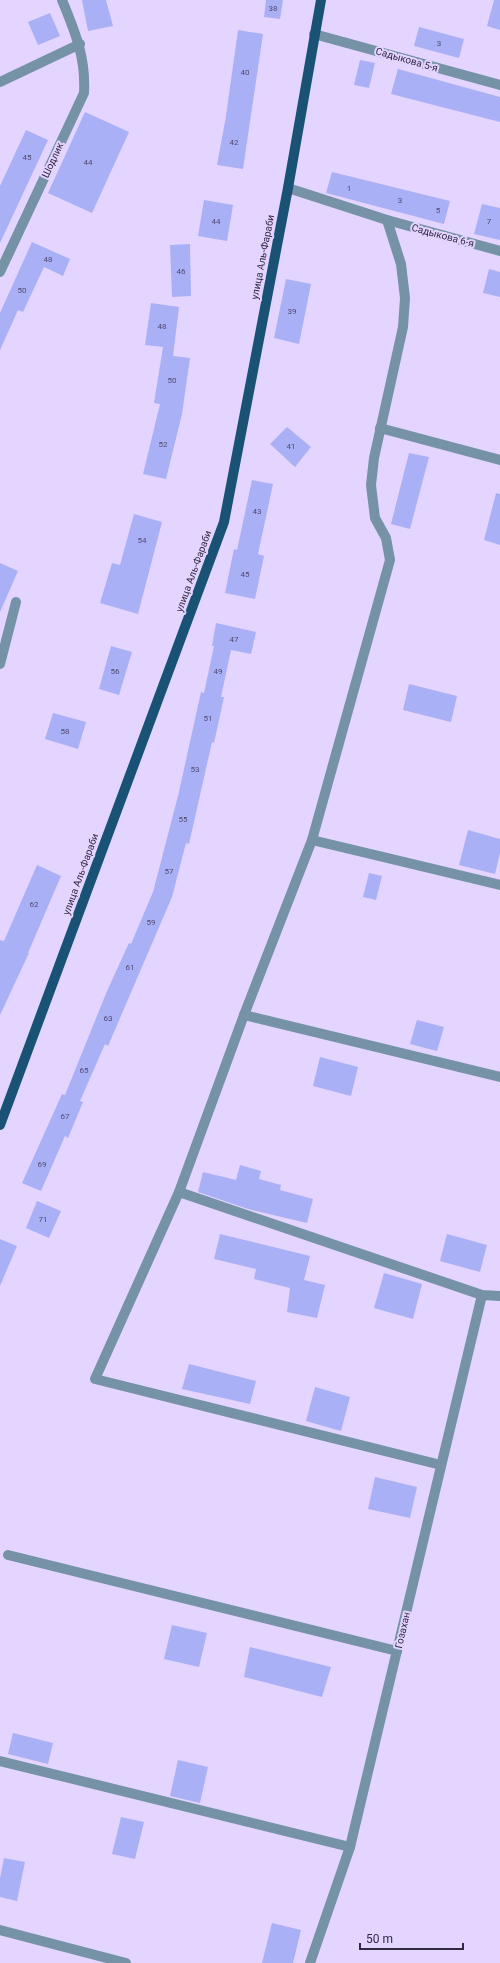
<svg xmlns="http://www.w3.org/2000/svg" width="500" height="1963" font-family="Roboto,sans-serif">
  <style>
    .building { fill: #aab0f6 }
    .lines { fill: none; stroke-linecap: round; stroke-linejoin: round }
    .minor { stroke: #7692a6; stroke-width: 10 }
    .major { stroke: #195275; stroke-width: 10 }
    .labels { text-anchor: middle; stroke-width: 4; stroke-linejoin: round; paint-order: stroke }
    .number-label { font-size: 8px; fill: #504a70 }
    .street-label { font-size: 10px; fill: #322843; stroke: #e3d5ff }
  </style>
  <rect width="100%" height="100%" fill="#e3d5ff"/>
  <!-- building -->
  <g class="building">
    <polygon points="82,0 106,0 113,26 88,31"/>
    <polygon points="266,0 283,0 280,19 264,17"/>
    <polygon points="494,0 500,0 500,30 487,26"/>
    <polygon points="50,13 60,36 38,45 28,22"/>
    <polygon points="419,27 464,39 459,58 414,46"/>
    <polygon points="238,30 263,34 243,169 217,165 226,116"/>
    <polygon points="360,60 375,63 369,88 354,85"/>
    <polygon points="398,69 500,97 500,122 391,94"/>
    <polygon points="85,112 129,132 92,213 48,193"/>
    <polygon points="26,130 48,140 0,243 0,186"/>
    <polygon points="332,172 450,201 444,224 326,193"/>
    <polygon points="204,200 233,205 227,241 198,236"/>
    <polygon points="482,204 500,208 500,240 474,234"/>
    <polygon points="32,242 70,259 63,276 44,267 23,312 18,310 0,350 0,313"/>
    <polygon points="190,244 191,296 172,297 170,245"/>
    <polygon points="489,269 500,272 500,297 483,293"/>
    <polygon points="286,279 311,284 299,344 274,338"/>
    <polygon points="151,303 179,307 173,356 190,358 182,414 166,479 143,474 160,404 154,403 163,347 145,345"/>
    <polygon points="287,427 311,447 295,467 270,444"/>
    <polygon points="409,453 429,457 410,529 391,524"/>
    <polygon points="252,480 273,484 258,554 264,556 255,599 225,593 234,549 237,550"/>
    <polygon points="496,493 500,494 500,545 484,540"/>
    <polygon points="134,514 162,522 138,614 100,603 112,563 120,565"/>
    <polygon points="0,563 18,571 0,612"/>
    <polygon points="216,623 256,632 251,654 231,650 221,697 224,697 214,743 212,742 189,844 186,843 172,897 108,1046 105,1044 80,1101 83,1102 68,1138 65,1136 41,1191 22,1183 62,1094 65,1095 107,991 129,943 131,944 153,892 178,796 201,692 204,693 214,646 212,646"/>
    <polygon points="111,646 132,652 119,695 99,689"/>
    <polygon points="409,684 457,696 451,722 403,710"/>
    <polygon points="53,713 86,722 78,749 45,739"/>
    <polygon points="468,830 500,839 500,853 495,874 459,865"/>
    <polygon points="37,865 61,876 28,953 29,953 0,1015 0,940 4,941"/>
    <polygon points="369,873 382,876 376,900 363,897"/>
    <polygon points="417,1020 444,1027 437,1051 410,1044"/>
    <polygon points="320,1057 358,1067 351,1096 313,1086"/>
    <polygon points="240,1165 261,1171 259,1179 281,1185 280,1190 313,1199 307,1223 248,1209 198,1192 203,1172 236,1180"/>
    <polygon points="37,1201 61,1211 49,1238 26,1228"/>
    <polygon points="220,1234 310,1256 304,1280 325,1285 317,1318 287,1312 290,1288 254,1279 256,1269 214,1259"/>
    <polygon points="447,1234 487,1245 480,1272 440,1261"/>
    <polygon points="0,1239 17,1246 0,1286"/>
    <polygon points="384,1273 422,1284 413,1319 374,1308"/>
    <polygon points="189,1364 256,1381 250,1404 182,1389"/>
    <polygon points="315,1387 350,1397 341,1431 306,1421"/>
    <polygon points="375,1477 417,1487 410,1518 368,1509"/>
    <polygon points="172,1625 207,1633 199,1667 164,1659"/>
    <polygon points="250,1647 331,1667 322,1697 244,1677"/>
    <polygon points="13,1733 53,1743 48,1764 8,1754"/>
    <polygon points="178,1760 208,1767 200,1803 170,1796"/>
    <polygon points="121,1817 144,1822 135,1859 112,1854"/>
    <polygon points="4,1858 25,1862 17,1901 0,1897 0,1878"/>
    <polygon points="272,1923 301,1930 293,1963 262,1963"/>
  </g>
  <g class="lines">
    <!-- minor -->
    <g class="minor">
      <polyline points="314,34 500,85"/>
      <polyline points="0,82 80,44"/>
      <polyline points="288,188 387,220 500,251"/>
      <polyline points="387,220 401,264 405,298 403,327 374,458 371,485 375,518 386,538 390,560 312,840 244,1015 179,1192 95,1379 441,1465"/>
      <path d="M 0,272 L 84,93 C 86,57 75,32 62,0"/>
      <polyline points="380,428 500,460"/>
      <polyline points="0,664 16,602"/>
      <polyline points="312,840 500,885"/>
      <polyline points="244,1015 500,1077"/>
      <polyline points="179,1192 482,1295 500,1296"/>
      <polyline points="8,1555 397,1651"/>
      <polyline points="0,1761 350,1847"/>
      <polyline points="0,1930 126,1963"/>
      <polyline points="310,1963 350,1847 482,1295"/>
    </g>
    <!-- major -->
    <polyline class="major" points="0,1125 224,522 288,188 321,0"/>
  </g>
  <g class="labels">
    <!-- number labels -->
    <g class="number-label">
      <text x="273" y="11">38</text>
      <text x="439" y="46">3</text>
      <text x="245" y="75">40</text>
      <text x="234" y="145">42</text>
      <text x="27" y="160">45</text>
      <text x="88" y="165">44</text>
      <text x="349" y="191">1</text>
      <text x="400" y="203">3</text>
      <text x="438" y="213">5</text>
      <text x="216" y="224">44</text>
      <text x="489" y="224">7</text>
      <text x="48" y="262">48</text>
      <text x="181" y="274">46</text>
      <text x="22" y="293">50</text>
      <text x="292" y="314">39</text>
      <text x="162" y="329">48</text>
      <text x="172" y="383">50</text>
      <text x="163" y="447">52</text>
      <text x="291" y="449">41</text>
      <text x="257" y="514">43</text>
      <text x="142" y="543">54</text>
      <text x="245" y="577">45</text>
      <text x="234" y="642">47</text>
      <text x="115" y="674">56</text>
      <text x="218" y="674">49</text>
      <text x="208" y="721">51</text>
      <text x="65" y="734">58</text>
      <text x="195" y="772">53</text>
      <text x="183" y="822">55</text>
      <text x="169" y="874">57</text>
      <text x="34" y="907">62</text>
      <text x="151" y="925">59</text>
      <text x="130" y="970">61</text>
      <text x="108" y="1021">63</text>
      <text x="84" y="1073">65</text>
      <text x="65" y="1119">67</text>
      <text x="42" y="1167">69</text>
      <text x="43" y="1222">71</text>
    </g>
    <!-- street labels -->
    <g class="street-label">
      <text transform="translate(407 59) rotate(16)" y="4">Садыкова 5-я</text>
      <text transform="translate(52 160) rotate(-65)" y="4">Шодлик</text>
      <text transform="translate(443 235) rotate(15)" y="4">Садыкова 6-я</text>
      <text transform="translate(262 257) rotate(-79)" y="4">улица Аль-Фараби</text>
      <text transform="translate(193 571) rotate(-70)" y="4">улица Аль-Фараби</text>
      <text transform="translate(80 874) rotate(-70)" y="4">улица Аль-Фараби</text>
      <text transform="translate(402 1630) rotate(-77)" y="4">Гозахан</text>
    </g>
  </g>
  <!-- scale -->
  <path d="M360 1943v6h103v-6" fill="none" stroke="#322843" stroke-width="2"/>
  <text x="366" y="1943" font-size="12" fill="#322843" stroke="#e3d5ff" stroke-width="3" paint-order="stroke">50 m</text>
</svg>
